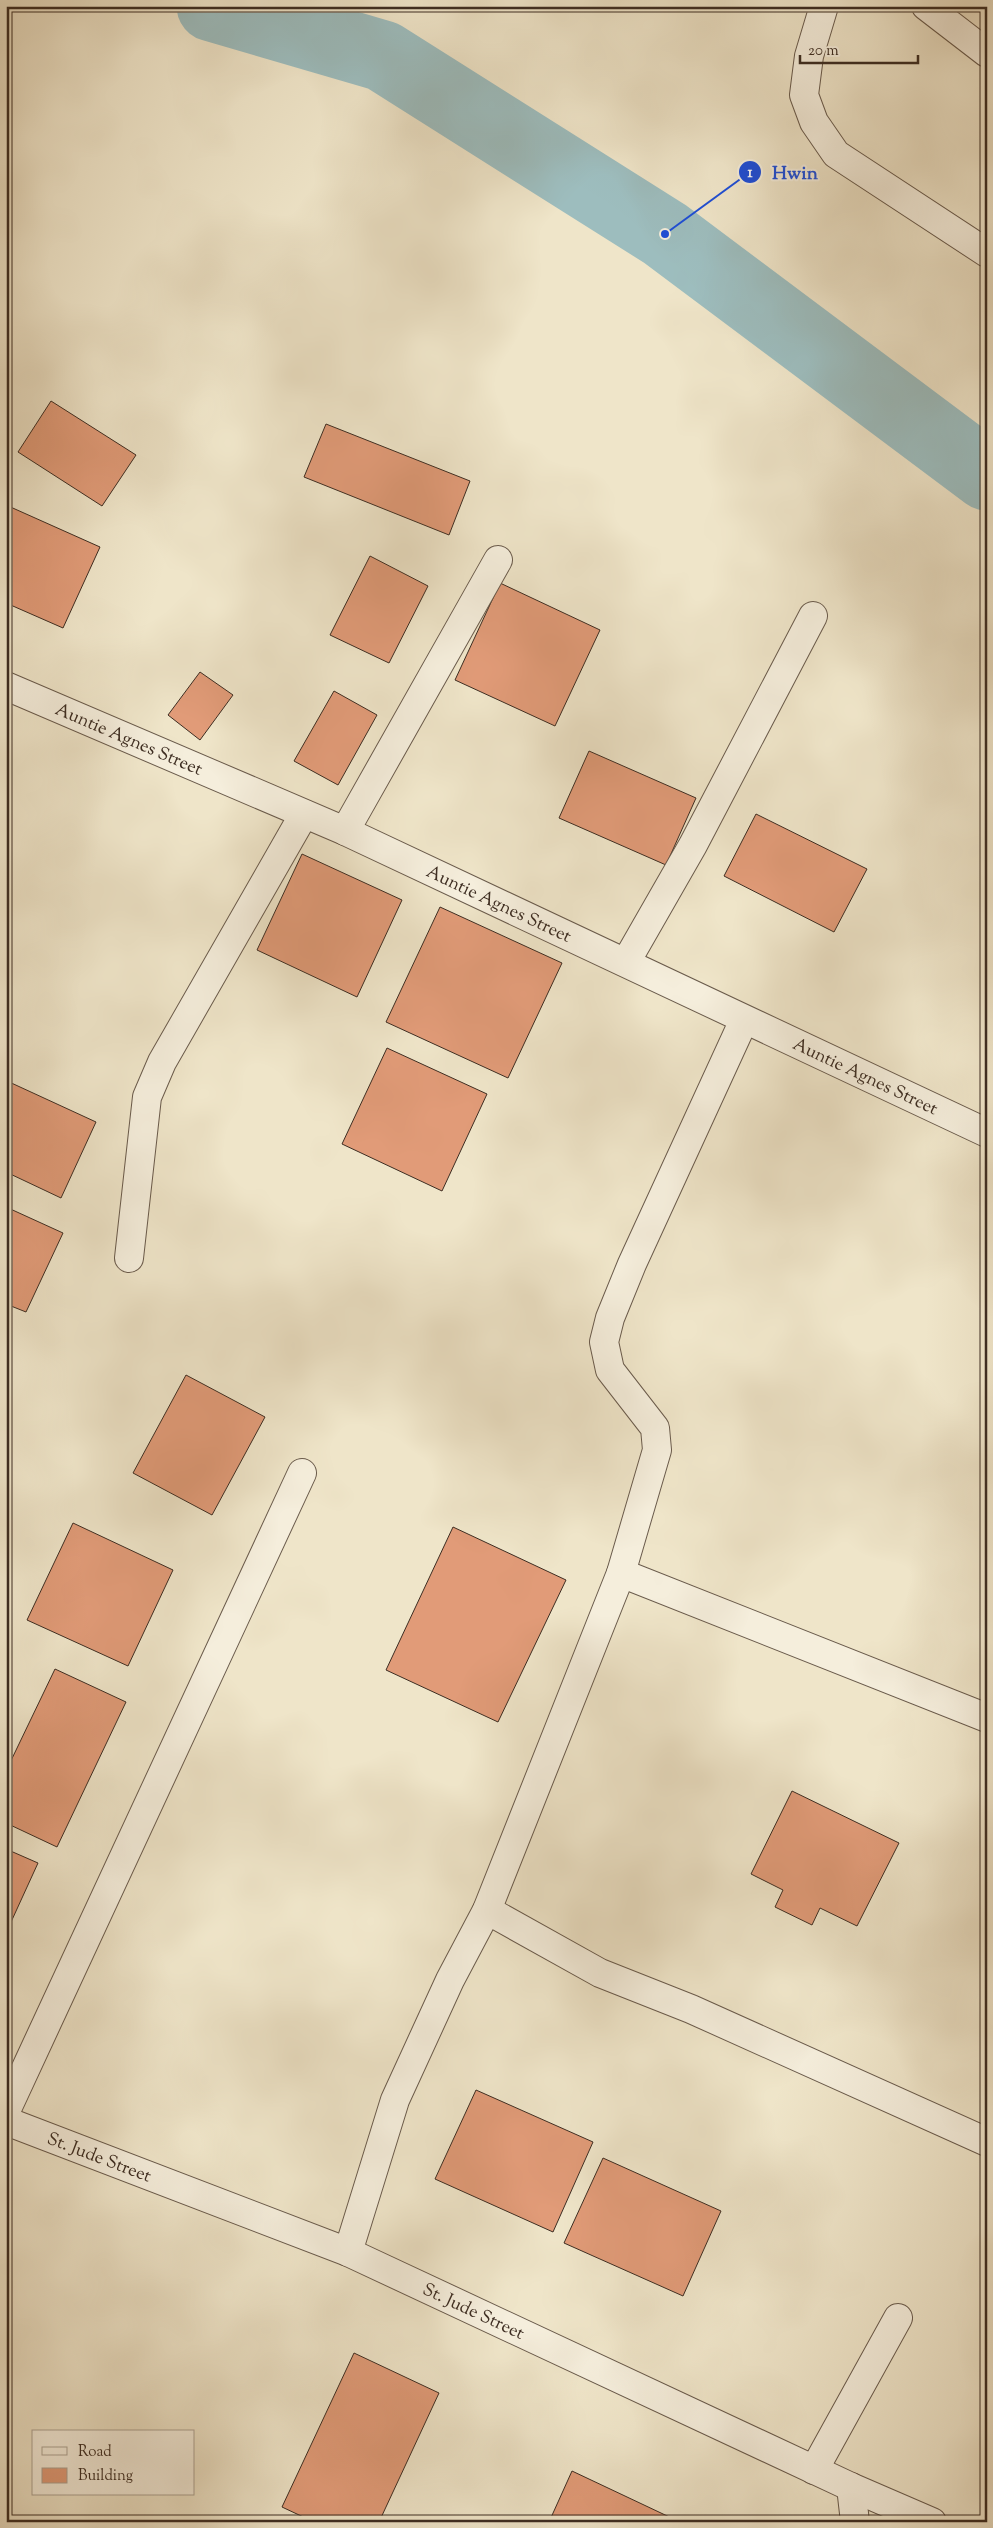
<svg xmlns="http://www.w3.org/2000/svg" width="993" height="2528" font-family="'Sorts Mill Goudy',serif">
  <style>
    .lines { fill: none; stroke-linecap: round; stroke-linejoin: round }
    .river { stroke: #9dbdbe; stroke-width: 71 }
    .building { fill: #e19b78; stroke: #3d2d22 }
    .minor-casing { stroke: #6a5b4c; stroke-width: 30 }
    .minor { stroke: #f5eedc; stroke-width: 28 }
    .labels { text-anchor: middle; stroke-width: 4; stroke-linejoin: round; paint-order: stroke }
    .street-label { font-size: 18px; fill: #3d2d22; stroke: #f5eedc }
    .leader { fill: none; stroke: #1d4ed8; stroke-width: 2 }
    .callout-dot { fill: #1d4ed8; stroke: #f5eedc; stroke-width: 2 }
    .mark-label { font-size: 15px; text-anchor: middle; font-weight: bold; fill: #fff }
    .callout-label { font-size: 19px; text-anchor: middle; font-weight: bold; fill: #1d4ed8; stroke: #f5eedc; stroke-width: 4; stroke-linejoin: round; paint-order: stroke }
  </style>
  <rect width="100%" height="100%" fill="#efe5c9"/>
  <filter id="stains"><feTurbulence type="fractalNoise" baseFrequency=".004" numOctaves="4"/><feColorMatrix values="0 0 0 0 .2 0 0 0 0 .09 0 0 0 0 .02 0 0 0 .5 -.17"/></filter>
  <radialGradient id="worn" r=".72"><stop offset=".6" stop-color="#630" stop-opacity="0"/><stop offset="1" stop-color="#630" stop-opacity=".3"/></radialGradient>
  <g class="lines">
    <!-- river -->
    <polyline class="river" points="212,6 383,56 665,234 987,475"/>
  </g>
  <!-- building -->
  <g class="building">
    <polygon points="51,401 136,455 102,506 18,452"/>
    <polygon points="326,424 470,481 449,535 304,477"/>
    <polygon points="6,505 100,547 63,628 6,603"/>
    <polygon points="370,556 428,586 389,663 330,635"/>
    <polygon points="500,583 600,630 555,726 455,680"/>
    <polygon points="200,672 233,695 200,740 168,715"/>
    <polygon points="334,691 377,715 338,785 294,761"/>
    <polygon points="589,751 696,798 666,865 559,818"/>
    <polygon points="756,814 867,869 834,932 724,876"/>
    <polygon points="302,854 402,900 357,997 257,950"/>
    <polygon points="440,907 562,963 508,1078 386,1022"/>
    <polygon points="387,1048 487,1094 442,1191 342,1144"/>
    <polygon points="7,1081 96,1122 61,1198 6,1172"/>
    <polygon points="6,1207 63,1233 26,1312 6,1304"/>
    <polygon points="186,1375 265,1417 212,1515 133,1473"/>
    <polygon points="73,1523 173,1570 128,1666 27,1620"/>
    <polygon points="453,1527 566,1580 498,1722 386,1670"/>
    <polygon points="55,1669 126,1702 57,1847 6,1823 6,1771"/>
    <polygon points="792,1791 899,1843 857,1926 820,1908 812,1925 775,1907 783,1890 751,1874"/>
    <polygon points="6,1849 38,1863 6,1933"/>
    <polygon points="476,2090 593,2142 553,2232 435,2179"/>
    <polygon points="603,2158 721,2211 683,2296 564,2243"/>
    <polygon points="354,2353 439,2393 379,2522 314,2522 282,2507"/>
    <polygon points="572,2471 680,2522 549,2522"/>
  </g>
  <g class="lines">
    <defs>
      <g id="minor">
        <polyline points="824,6 809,56 804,95 814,122 836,154 987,253"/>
        <polyline points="926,6 987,53"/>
        <path id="s1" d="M 6,686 L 345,831 L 987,1133"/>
        <polyline points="345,831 498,560"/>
        <polyline points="626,962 693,845 813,616"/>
        <polyline points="129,1258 147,1097 162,1062 304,814"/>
        <polyline points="621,1573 987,1718"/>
        <polyline points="487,1910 600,1973 691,2009 987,2142"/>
        <polyline points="6,2111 302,1473"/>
        <path id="s2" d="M 6,2121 L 348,2252 L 851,2487 L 932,2522"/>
        <polyline points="348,2252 395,2100 450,1980 487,1910 621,1573 657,1450 655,1428 610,1370 604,1342 610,1318 632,1264 744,1020"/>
        <polyline points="814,2470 898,2318"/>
        <polyline points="851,2487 855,2522"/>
      </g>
    </defs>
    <!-- minor casing -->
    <use href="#minor" class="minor-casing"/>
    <!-- minor -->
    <use href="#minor" class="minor"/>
  </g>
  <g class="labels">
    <!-- street labels -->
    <g class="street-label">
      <text dy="6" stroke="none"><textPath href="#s1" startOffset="134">Auntie Agnes Street</textPath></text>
      <text dy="6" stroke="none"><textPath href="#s1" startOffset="539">Auntie Agnes Street</textPath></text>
      <text dy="6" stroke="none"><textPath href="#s1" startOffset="944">Auntie Agnes Street</textPath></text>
      <text dy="6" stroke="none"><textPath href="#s2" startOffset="100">St. Jude Street</textPath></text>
      <text dy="6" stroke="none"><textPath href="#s2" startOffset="505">St. Jude Street</textPath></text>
    </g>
  </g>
  <!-- callouts -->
  <path class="leader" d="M665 234L750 172"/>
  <g class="callout-dot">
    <circle cx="665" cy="234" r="5"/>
    <circle cx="750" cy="172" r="12"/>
  </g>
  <g class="mark-label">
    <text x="750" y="177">1</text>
  </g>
  <g class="callout-label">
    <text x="795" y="179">Hwin</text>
  </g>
  <!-- margin -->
  <rect width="993" height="2528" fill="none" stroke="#efe5c9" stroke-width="25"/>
  <rect x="8" y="8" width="978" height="2513" fill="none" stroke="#3d2d22" stroke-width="2.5"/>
  <rect x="12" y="12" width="968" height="2503" fill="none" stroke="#3d2d22"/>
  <!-- legend -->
  <rect x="32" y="2430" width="162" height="65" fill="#f5eedc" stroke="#aba192"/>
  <rect x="42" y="2447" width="25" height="8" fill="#f5eedc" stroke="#aba192"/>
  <text x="78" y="2456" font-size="15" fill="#3d2d22">Road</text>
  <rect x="42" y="2468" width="25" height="15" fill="#e19b78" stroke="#aba192"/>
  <text x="78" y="2480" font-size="15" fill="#3d2d22">Building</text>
  <!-- scale -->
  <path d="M800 55v8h118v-8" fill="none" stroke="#3d2d22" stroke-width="2.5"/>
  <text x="808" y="55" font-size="15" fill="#3d2d22" stroke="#f5eedc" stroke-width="4" paint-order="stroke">20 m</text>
  <rect width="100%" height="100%" filter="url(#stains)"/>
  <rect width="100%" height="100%" fill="url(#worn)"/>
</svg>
